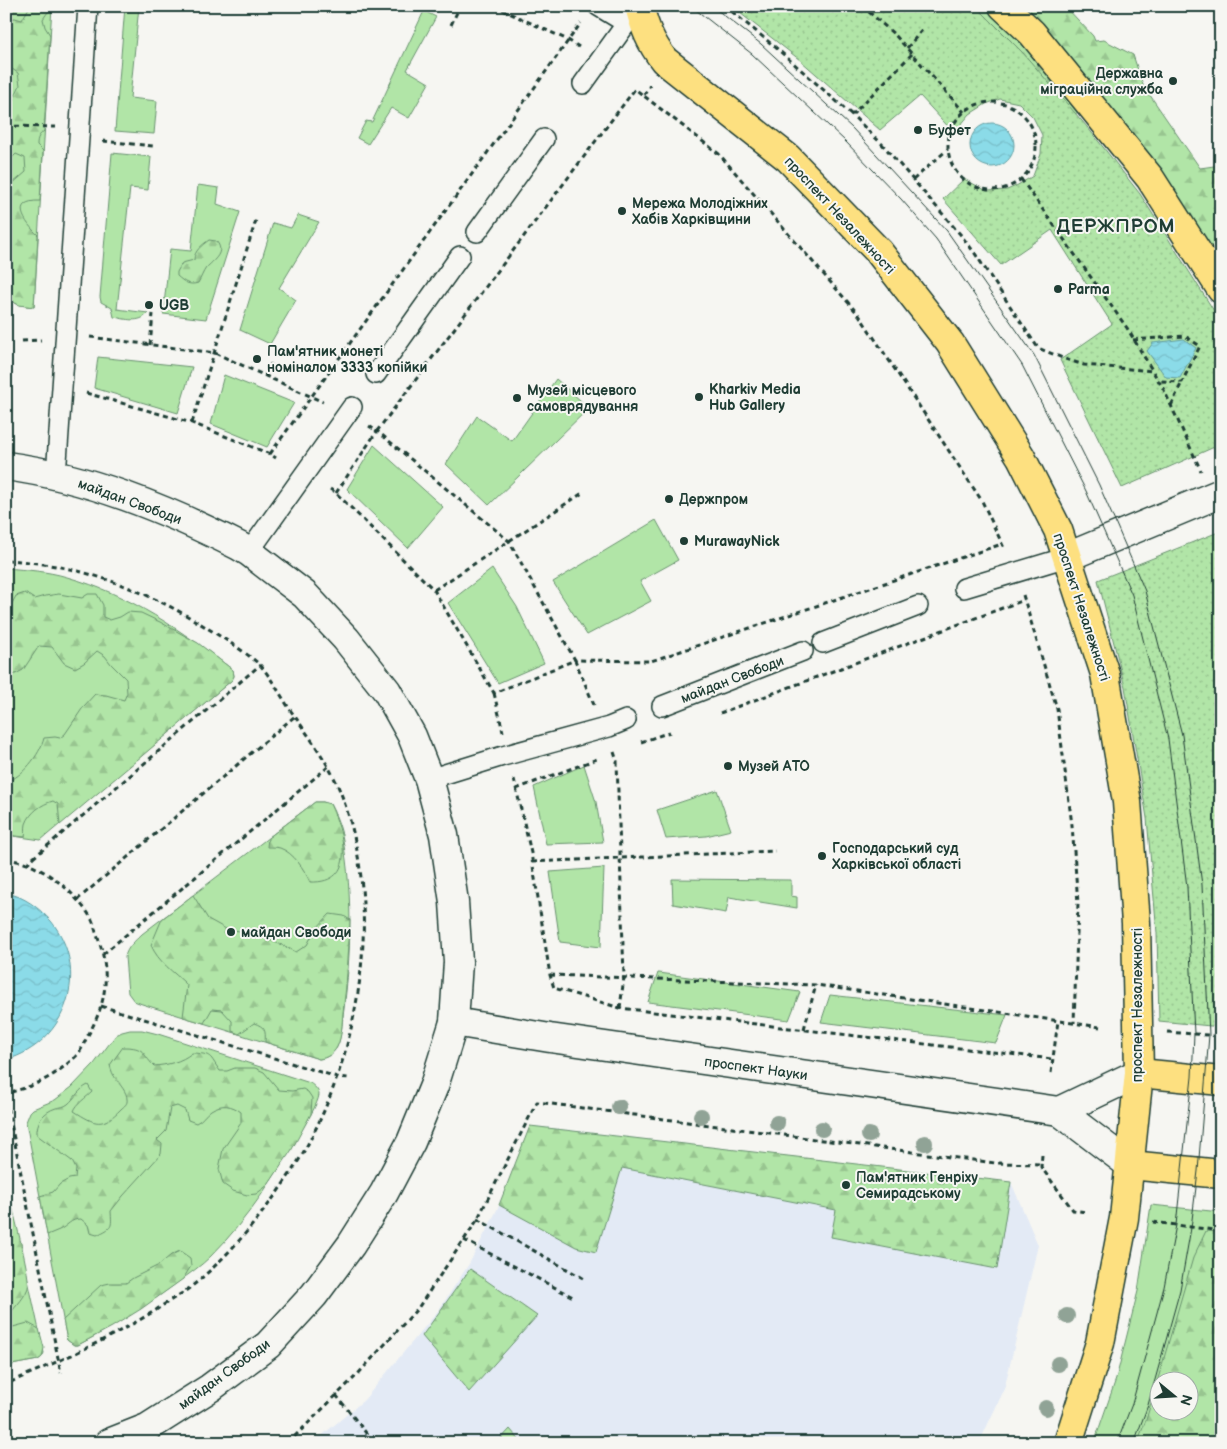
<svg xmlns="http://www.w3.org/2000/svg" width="1227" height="1449" font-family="'Balsamiq Sans',sans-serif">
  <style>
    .built { fill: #e3eaf5 }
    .grass { fill: #b1e5a7; stroke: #68916e; fill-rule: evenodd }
    .forest { fill: url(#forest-firs); stroke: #68916e; fill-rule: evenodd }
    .park { fill: url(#park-dots); stroke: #68916e }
    .water { fill: url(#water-waves); stroke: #609ca0 }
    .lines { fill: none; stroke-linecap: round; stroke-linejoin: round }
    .lane-casing { stroke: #1f3d34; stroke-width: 22 }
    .secondary-casing { stroke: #1f3d34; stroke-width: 31 }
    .primary-casing { stroke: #1f3d34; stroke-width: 31 }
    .path { stroke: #1f3d34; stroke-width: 3; stroke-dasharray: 5 4; stroke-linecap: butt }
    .lane { stroke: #f6f6f2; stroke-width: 19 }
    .secondary { stroke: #f6f6f2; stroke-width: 28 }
    .primary { stroke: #fde080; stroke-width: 28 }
    .tram { stroke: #1f3d34; stroke-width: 1 }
    .tree { fill: #90a396 }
    .poi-dot { fill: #1f3d34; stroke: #f6f6f2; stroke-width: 2 }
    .labels { text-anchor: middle; stroke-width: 4; stroke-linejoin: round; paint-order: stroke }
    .poi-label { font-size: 14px; font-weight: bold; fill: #1f3d34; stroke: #f6f6f2; text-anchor: start }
    .street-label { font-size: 14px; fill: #1f3d34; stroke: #f6f6f2 }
    .district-label { font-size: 19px; font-weight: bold; letter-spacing: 1px; fill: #1f3d34; stroke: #f6f6f2 }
  </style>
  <defs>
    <pattern id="forest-firs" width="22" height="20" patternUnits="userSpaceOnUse" patternTransform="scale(1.25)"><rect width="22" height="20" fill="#b1e5a7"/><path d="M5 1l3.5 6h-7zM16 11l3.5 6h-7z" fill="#98c590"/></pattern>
    <pattern id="park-dots" width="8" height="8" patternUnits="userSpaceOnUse" patternTransform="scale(1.25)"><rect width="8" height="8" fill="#b1e5a7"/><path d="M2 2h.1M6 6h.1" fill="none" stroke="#98c590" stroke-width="1.8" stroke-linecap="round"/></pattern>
    <pattern id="water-waves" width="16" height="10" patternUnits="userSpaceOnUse" patternTransform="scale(1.25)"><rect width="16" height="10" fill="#8bdbe8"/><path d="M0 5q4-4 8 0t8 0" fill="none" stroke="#78bdc8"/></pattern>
  </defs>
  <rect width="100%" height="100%" fill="#f6f6f2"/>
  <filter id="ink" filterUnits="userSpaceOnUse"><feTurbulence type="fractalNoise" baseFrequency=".02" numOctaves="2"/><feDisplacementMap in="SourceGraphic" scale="10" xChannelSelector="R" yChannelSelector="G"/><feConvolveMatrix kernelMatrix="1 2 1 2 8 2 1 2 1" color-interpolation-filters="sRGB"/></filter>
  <g filter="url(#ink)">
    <!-- built -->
    <polygon class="built" points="535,1126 1011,1182 1038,1245 1004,1390 979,1443 313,1443 364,1400 438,1311 469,1264 513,1179"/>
    <!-- grass -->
    <g class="grass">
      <polygon points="6,6 52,6 34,307 19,305 6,298"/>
      <polygon points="125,6 139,6 130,98 157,101 154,134 115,131"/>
      <polygon points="424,11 436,17 407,70 429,83 409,118 391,108 368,144 357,138 366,121 372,122"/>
      <path d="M 112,153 L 151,157 L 148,190 L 130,188 L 117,309 L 148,313 C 140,324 125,319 114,317 L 112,308 L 101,302 L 100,297 Z"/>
      <polygon points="198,185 219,188 217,204 240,212 206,319 163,314 170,249 191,251"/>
      <polygon points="298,215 319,222 279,288 296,300 270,344 240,330 273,223 291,228"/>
      <polygon points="98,357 192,367 178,413 94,388"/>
      <polygon points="224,375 294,403 267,447 211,424"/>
      <polygon points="556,379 589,408 489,505 446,464 477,416 512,441"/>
      <polygon points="374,445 443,507 408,548 347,489"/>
      <polygon points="656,520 678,560 640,581 651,601 587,635 553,582"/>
      <path d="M 6,568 C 26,570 47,571 67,577 C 131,595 181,630 233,670 L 234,676 L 232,680 L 41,840 L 6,835 Z"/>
      <polygon points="492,569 517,607 544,663 498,683 448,603"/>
      <polygon points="584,765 596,802 603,842 546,844 534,787"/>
      <polygon points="717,790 731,830 706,836 666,839 657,810"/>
      <path d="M 315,802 L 323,802 L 330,804 C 336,815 341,828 343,840 C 353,896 351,953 344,1009 C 342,1021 342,1036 337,1047 C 333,1054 327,1058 319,1059 L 142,1004 L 134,1001 L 128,993 L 125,957 C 127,947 135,941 142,934 Z"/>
      <polygon points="604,868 601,947 560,942 550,872"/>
      <polygon points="672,879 791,880 791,896 797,897 797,908 729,897 726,913 673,904"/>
      <polygon points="658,973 659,973 800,992 789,1020 648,1002"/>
      <polygon points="830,995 1007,1015 996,1043 821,1022"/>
      <path d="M 130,1030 L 142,1030 L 158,1034 L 310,1083 C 314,1086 319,1090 319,1095 C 318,1103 307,1122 302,1129 C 277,1174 247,1220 211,1256 C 201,1266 189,1274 178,1282 C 146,1306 113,1327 78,1345 L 74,1345 L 67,1340 L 26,1122 L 30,1112 L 33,1109 L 55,1100 L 72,1087 L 94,1064 L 116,1035 L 122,1032 Z"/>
      <polygon points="6,1179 44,1353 42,1357 38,1360 6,1366"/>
      <path d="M 1151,1205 L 1221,1212 L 1221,1443 L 1094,1443 L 1116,1379 L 1138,1291 ZM 1160,1382 L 1190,1382 L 1190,1412 L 1160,1412 Z"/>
    </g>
    <!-- forest -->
    <g class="forest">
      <path d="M 30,6 L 52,6 L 43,19 L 45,27 L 50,35 L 44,131 C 39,135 37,138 37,145 L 43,151 L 40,201 C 9,200 25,223 38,235 L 34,307 L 19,305 L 6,298 L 6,200 L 12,184 L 26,172 L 25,158 L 16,154 L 6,164 L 6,115 L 20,85 L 18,73 L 6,65 L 6,19 L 15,18 L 22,20 Z"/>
      <polygon points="756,6 1065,6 1093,36 1095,41 1104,40 1133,55 1143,85 1200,168 1221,165 1221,273 1100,99 1065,120 1012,96 940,102"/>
      <path d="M 209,240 L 216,241 C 226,252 214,260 206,268 C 203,272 201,278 198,283 C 189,286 184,282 177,276 L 177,272 L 182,263 L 194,260 C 194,251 202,245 209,240 Z"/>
      <path d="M 25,593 L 34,599 L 45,596 L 59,594 L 82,598 L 88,594 L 97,594 L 103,605 L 103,617 L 110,620 L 120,617 L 128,612 L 141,613 L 160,622 L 198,643 L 233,670 L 234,676 L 232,680 L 60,825 L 58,804 L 53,801 C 42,804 30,812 26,824 C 25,828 26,833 25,837 L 6,835 L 6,782 C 22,777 40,755 44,738 L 55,737 L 60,738 L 65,734 L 84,706 L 95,694 L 106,695 L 124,700 L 127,693 L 126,679 L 111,664 L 105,656 L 97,651 L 84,663 L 75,668 L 64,663 L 52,647 L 39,646 L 23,670 L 6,679 L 6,614 L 16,596 Z"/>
      <path d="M 315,802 L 323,802 L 330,804 C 343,832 359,884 310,882 C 304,869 294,853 280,848 C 276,847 271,847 267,847 L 268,838 Z"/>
      <path d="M 193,895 L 208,919 L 226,929 L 247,932 L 282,945 L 296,952 L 307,945 L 315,930 L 330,914 L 344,916 L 350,920 C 349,951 347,982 343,1013 C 342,1023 342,1037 337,1047 C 333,1054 327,1058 319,1059 L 265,1042 C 266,1030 265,1027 254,1023 L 239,1034 L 232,1031 L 232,1021 L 222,1010 L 212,1009 L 204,1023 L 183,1017 L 187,985 C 174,972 158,962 151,945 L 162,919 Z"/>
      <path d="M 123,1047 C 146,1047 141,1053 154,1066 C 167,1065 181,1062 192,1053 C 213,1054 209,1056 220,1071 L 227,1071 L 235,1068 L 255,1068 L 264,1072 L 279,1090 L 292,1091 L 303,1089 L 308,1092 L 312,1098 L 311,1114 L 291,1151 L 268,1185 L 256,1194 L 247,1195 L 233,1191 L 223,1184 L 219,1169 L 223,1149 L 241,1123 L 241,1112 C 232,1105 222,1103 211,1110 C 205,1114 203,1120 196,1123 L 188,1120 L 185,1110 L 177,1106 L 170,1108 L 166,1131 L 157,1140 L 162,1144 L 161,1154 L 123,1196 L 111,1211 C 112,1228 113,1227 97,1235 L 90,1233 L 88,1225 L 81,1219 C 70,1219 68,1226 59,1230 C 55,1232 51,1233 47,1235 L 40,1196 L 53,1192 L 60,1184 L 69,1179 L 75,1178 L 76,1169 L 72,1161 L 37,1135 C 36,1122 43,1112 56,1108 C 61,1107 64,1107 68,1104 C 75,1098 79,1089 88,1085 L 92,1092 C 86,1098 77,1103 74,1111 C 96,1125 102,1128 121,1109 C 124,1106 128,1104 127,1099 C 127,1092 120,1085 116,1079 C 113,1075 111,1070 110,1065 Z"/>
      <polygon points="530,1126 1011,1182 997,1269 831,1237 836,1210 622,1168 596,1252 576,1247 499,1205"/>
      <path d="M 6,1198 L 11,1201 C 14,1216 31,1278 28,1288 C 23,1301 13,1308 6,1319 Z"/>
      <path d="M 1206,1231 L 1221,1232 L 1221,1443 L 1137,1443 L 1146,1420 L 1193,1258 ZM 1160,1382 L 1190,1382 L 1190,1412 L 1160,1412 Z"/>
      <polygon points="180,1251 190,1258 191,1266 183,1279 141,1309 112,1327 78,1345 74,1345 67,1340 63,1320 101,1285 110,1283 126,1283 133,1278 159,1265 171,1255"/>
      <polygon points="470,1269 537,1316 469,1392 422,1336"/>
      <polygon points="28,1323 39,1329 44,1348 42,1357 38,1360 6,1366 6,1325 13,1327"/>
      <polygon points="510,1429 522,1443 497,1443"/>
    </g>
    <!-- park -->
    <g class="park">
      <polygon points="731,6 976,6 1023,53 1088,128 1140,194 1221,322 1221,444 1122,488 1060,360 1112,324 1052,230 1001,265 943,199 964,179 987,191 1007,190 1016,186 1033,176 1041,154 1042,135 1033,117 1019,103 1000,99 986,104 970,114 954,133 920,96 880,130 800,60"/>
      <polygon points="1221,531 1221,1027 1159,1021 1157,933 1147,818 1125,687 1098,580"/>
    </g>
    <!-- water -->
    <g class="water">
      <circle cx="992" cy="145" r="22"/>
      <polygon points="1184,339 1196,348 1180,378 1166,377 1147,351 1153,343"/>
      <path d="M 6,893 C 24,896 39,908 51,921 C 91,970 67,1043 6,1060 Z"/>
    </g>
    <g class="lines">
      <defs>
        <g id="lane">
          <polyline points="598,6 626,23"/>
          <polyline points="583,84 639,6"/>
          <polyline points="477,232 544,139"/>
          <polyline points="376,374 460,256"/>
          <polyline points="56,476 88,6"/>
          <polyline points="249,552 352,407"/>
          <polyline points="964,588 1067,557"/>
          <polyline points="823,643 918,606"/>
          <polyline points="662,706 803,651"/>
          <polyline points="429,779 503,756 609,727 626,720"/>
        </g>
        <g id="secondary">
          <path d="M 6,466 C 88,477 166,509 239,546 L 249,552 L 305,595 L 346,639 L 387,691 L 412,736 L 429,779 L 444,835 L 454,902 L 458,962 L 454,1022 L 434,1086 L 411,1142 L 384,1193 L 351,1245 L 314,1295 L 268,1345 L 210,1388 L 147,1428 L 109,1443"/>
          <polyline points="1067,557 1221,493"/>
          <polyline points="454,1022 550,1038 1059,1111 1139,1073"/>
          <polyline points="1059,1111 1130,1165"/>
        </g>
        <g id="primary">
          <path d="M 639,6 C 645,28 650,42 664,60 L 788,158 L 879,252 L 950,343 L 1021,457 L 1058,530 L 1105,674 L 1127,802 L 1136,923 L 1139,1073 L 1124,1218 L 1100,1343 L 1068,1443"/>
          <polyline points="1003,6 1032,33 1150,178 1221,289"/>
          <polyline points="1139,1073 1221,1081"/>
          <polyline points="1130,1165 1221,1174"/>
        </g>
      </defs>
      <!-- lane casing -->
      <use href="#lane" class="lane-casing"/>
      <!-- secondary casing -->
      <use href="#secondary" class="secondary-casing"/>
      <!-- primary casing -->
      <use href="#primary" class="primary-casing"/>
      <!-- path -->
      <g class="path">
        <polyline points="494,6 568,40 579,47"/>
        <polyline points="725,6 774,46 852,115"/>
        <polyline points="862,6 895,35 964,112"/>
        <polyline points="451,25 460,6"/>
        <polyline points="907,48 923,29"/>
        <polyline points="912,54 852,115 882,144 960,234 974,252 1038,348 1065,359 1084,365 1153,371"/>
        <polyline points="644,95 650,85"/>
        <circle cx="992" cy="146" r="44"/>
        <polyline points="6,126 56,127"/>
        <polyline points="103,141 153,146"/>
        <polyline points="1021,179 1127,328 1164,390 1201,471"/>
        <polyline points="913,180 948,149"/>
        <polyline points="90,337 215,353 323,402"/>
        <polyline points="1133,340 1185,336 1200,346 1182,382 1159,381"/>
        <polyline points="22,341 41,340"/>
        <polyline points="150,345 153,314"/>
        <polyline points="265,376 273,360"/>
        <polyline points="86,393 192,423 270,454 276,458"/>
        <polyline points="1171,406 1182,382"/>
        <polyline points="192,423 257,217"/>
        <polyline points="369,426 377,431 635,89 719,154 859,315 982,501 1005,550"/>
        <polyline points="270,454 581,23"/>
        <polyline points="330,489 336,493 434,590 494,693 575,660 509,541 377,431 336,493"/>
        <path d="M 6,560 C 81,564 150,591 212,631 C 226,640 250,655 261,666 C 272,679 281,696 291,711 C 308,735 326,759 338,786 C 389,908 359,1074 286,1180 C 259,1219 228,1257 191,1287 C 180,1295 167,1302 156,1310 C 108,1340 57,1362 6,1384"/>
        <polyline points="434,590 584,492"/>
        <polyline points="1023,595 1057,709 1072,825 1078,903 1074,1023"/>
        <polyline points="494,693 503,732"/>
        <polyline points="594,705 575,660 651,661 1002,544"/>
        <polyline points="720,713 1024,600"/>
        <polyline points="641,742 670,732"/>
        <polyline points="614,752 617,761 624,977 620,1008"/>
        <polyline points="514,779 531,853 550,975 554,988 620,1008 1052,1059"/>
        <polyline points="516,789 597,759"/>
        <path d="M 6,859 C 32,862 54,876 72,894 C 78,901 86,909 91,918 C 94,923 95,930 97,935 C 111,973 107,1003 87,1037 C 84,1043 82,1049 78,1054 C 75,1058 70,1061 67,1064 C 49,1080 29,1088 6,1093"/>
        <polyline points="532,862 775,851"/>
        <polyline points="26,864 260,665"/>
        <polyline points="77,900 295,716"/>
        <polyline points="103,954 329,766"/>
        <polyline points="550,975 816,985 1100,1027"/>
        <polyline points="101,1006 337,1077 349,1078"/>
        <polyline points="804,1029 816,985"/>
        <polyline points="1167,1032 1221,1036"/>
        <polyline points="1051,1073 1058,1021"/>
        <polyline points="6,1099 61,1373"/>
        <polyline points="1042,1155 1041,1167 1073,1210 1086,1212"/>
        <polyline points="477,1219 583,1278"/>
        <polyline points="1153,1222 1221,1231"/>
        <polyline points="464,1240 573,1297"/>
        <polyline points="336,1395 374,1443"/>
        <polyline points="288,1443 357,1375 418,1308 476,1222 537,1102 995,1163 1041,1164"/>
      </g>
      <!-- lane -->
      <use href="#lane" class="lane"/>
      <!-- secondary -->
      <use href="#secondary" class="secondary"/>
      <!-- primary -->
      <use href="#primary" class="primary"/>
      <!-- tram -->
      <g class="tram">
        <polyline points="691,6 752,54 845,141 901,199 936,239 1022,365 1086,491 1132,595 1168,739 1187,887 1194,1034 1192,1077 1176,1225 1164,1287 1132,1404 1117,1443"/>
        <polyline points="712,6 761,44 852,128 947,231 1034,355 1099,485 1145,591 1182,735 1202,885 1209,1035 1198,1171 1191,1228 1180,1290 1148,1405 1134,1443"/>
      </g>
    </g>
    <!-- trees -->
    <g class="tree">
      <circle cx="619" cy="1107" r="8"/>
      <circle cx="701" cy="1116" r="8"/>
      <circle cx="777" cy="1123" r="8"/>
      <circle cx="822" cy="1129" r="8"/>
      <circle cx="869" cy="1135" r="8"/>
      <circle cx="925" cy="1143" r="8"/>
      <circle cx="1067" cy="1316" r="8"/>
      <circle cx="1058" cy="1364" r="8"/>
      <circle cx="1046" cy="1408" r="8"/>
    </g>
  </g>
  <!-- markers -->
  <g class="poi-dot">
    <circle cx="1173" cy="81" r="5"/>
    <circle cx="918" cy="130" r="5"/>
    <circle cx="622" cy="211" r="5"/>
    <circle cx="1058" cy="289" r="5"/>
    <circle cx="149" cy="305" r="5"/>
    <circle cx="257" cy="359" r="5"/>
    <circle cx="699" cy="397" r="5"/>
    <circle cx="517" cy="398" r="5"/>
    <circle cx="669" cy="499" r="5"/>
    <circle cx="684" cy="541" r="5"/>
    <circle cx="728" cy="766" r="5"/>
    <circle cx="822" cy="856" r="5"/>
    <circle cx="231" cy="932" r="5"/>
    <circle cx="846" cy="1185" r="5"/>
  </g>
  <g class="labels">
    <!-- poi labels -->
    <g class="poi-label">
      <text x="1163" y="78" text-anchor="end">Державна<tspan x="1163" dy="16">міграційна служба</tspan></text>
      <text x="928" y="135">Буфет</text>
      <text x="632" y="208">Мережа Молодіжних<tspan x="632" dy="16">Хабів Харківщини</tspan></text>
      <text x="1068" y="294">Parma</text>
      <text x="159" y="310">UGB</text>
      <text x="267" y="356">Пам'ятник монеті<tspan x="267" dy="16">номіналом 3333 копійки</tspan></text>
      <text x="709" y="394">Kharkiv Media<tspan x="709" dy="16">Hub Gallery</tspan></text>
      <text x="527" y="395">Музей місцевого<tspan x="527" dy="16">самоврядування</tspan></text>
      <text x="679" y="504">Держпром</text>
      <text x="694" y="546">MurawayNick</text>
      <text x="738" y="771">Музей АТО</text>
      <text x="832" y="853">Господарський суд<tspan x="832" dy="16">Харківської області</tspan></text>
      <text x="241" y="937">майдан Свободи</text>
      <text x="856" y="1182">Пам'ятник Генріху<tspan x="856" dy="16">Семирадському</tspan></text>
    </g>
    <!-- street labels -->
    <g class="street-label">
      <text transform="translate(840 215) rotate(47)" y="5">проспект Незалежності</text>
      <text transform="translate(130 501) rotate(20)" y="5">майдан Свободи</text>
      <text transform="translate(1082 607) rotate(72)" y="5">проспект Незалежності</text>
      <text transform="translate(732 679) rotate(-21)" y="5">майдан Свободи</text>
      <text transform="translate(1137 1005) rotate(-90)" y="5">проспект Незалежності</text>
      <text transform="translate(756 1068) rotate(8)" y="5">проспект Науки</text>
      <text transform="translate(224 1374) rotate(-36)" y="5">майдан Свободи</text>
    </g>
    <!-- district labels -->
    <g class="district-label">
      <text x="1116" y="232">ДЕРЖПРОМ</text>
    </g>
  </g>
  <!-- margin -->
  <rect width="1227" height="1449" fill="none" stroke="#f6f6f2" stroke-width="25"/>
  <rect x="12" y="12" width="1202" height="1424" fill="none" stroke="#1f3d34" stroke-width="2" filter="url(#ink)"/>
  <!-- north arrow -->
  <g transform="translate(1174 1396) rotate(108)"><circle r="24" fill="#f6f6f2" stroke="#a0aca6"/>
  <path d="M0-4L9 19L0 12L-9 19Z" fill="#1f3d34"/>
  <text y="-8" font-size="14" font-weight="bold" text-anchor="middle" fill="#1f3d34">N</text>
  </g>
</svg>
